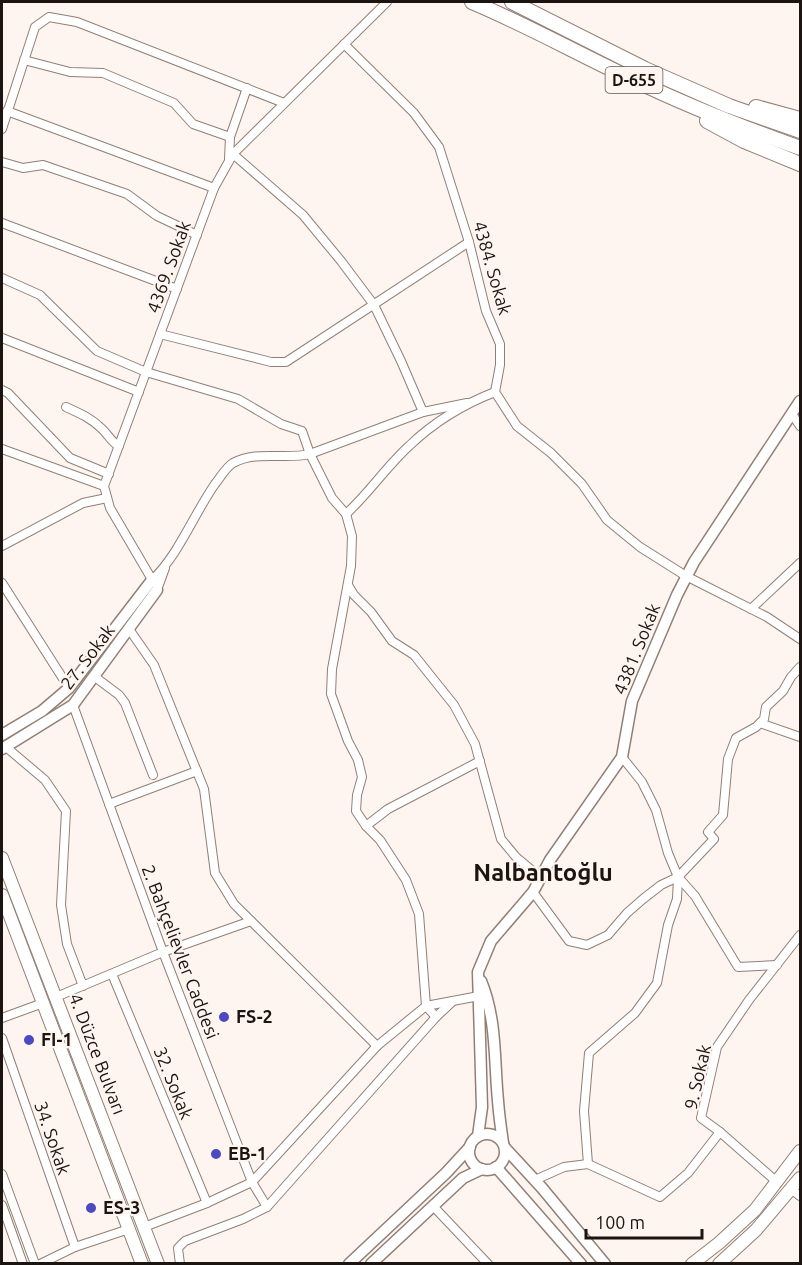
<svg xmlns="http://www.w3.org/2000/svg" width="802" height="1265" font-family="Ubuntu,sans-serif">
  <style>
    .lines { fill: none; stroke-linecap: round; stroke-linejoin: round }
    .street-casing { stroke: #927f74; stroke-width: 10 }
    .secondary-casing { stroke: #927f74; stroke-width: 13 }
    .primary-casing { stroke: #927f74; stroke-width: 14 }
    .highway-casing { stroke: #927f74; stroke-width: 16 }
    .street { stroke: #fff; stroke-width: 8 }
    .secondary { stroke: #fff; stroke-width: 10 }
    .primary { stroke: #fff; stroke-width: 12 }
    .highway { stroke: #fff; stroke-width: 14 }
    .poi-dot { fill: #4b4ac1; stroke: #fef5f0; stroke-width: 2 }
    .labels { text-anchor: middle; stroke-width: 4.5; stroke-linejoin: round; paint-order: stroke }
    .shield { fill: #fef5f0; stroke: #605853; stroke-width: 1.5 }
    .shield-label { font-size: 16px; font-weight: bold; fill: #1c1410 }
    .street-label { font-size: 18px; fill: #1c1410; stroke: #fef5f0 }
    .poi-label { font-size: 18px; font-weight: bold; fill: #1c1410; stroke: #fef5f0; text-anchor: start }
    .district-label { font-size: 24px; font-weight: bold; fill: #1c1410; stroke: #fef5f0 }
  </style>
  <rect width="100%" height="100%" fill="#fef5f0"/>
  <g class="lines">
    <defs>
      <g id="street">
        <polyline points="344,44 414,113 439,147 469,242 486,311 500,344 500,365 495,392 517,426 551,453 582,484 607,520 640,547 686,576 767,617 800,639"/>
        <polyline points="24,60 70,72 103,73 174,103 193,124 230,137"/>
        <polyline points="7,111 214,188"/>
        <polyline points="2,129 35,27 49,17 77,22 284,103"/>
        <polyline points="233,154 303,215 341,261 374,305 401,361 423,412"/>
        <polyline points="229,159 230,137 247,88"/>
        <polyline points="2,162 23,168 43,165 127,194 157,216 197,235"/>
        <polyline points="2,223 177,289"/>
        <polyline points="2,278 40,295 97,351 146,372 238,399 281,424 302,431 310,454 332,498 346,514 352,536 351,566 332,669 331,694 348,741 358,760 362,777 357,795 356,811 366,826 380,840 406,880 419,914 426,1006 436,1017"/>
        <polyline points="160,334 271,362 286,362 469,242"/>
        <polyline points="2,338 139,392"/>
        <polyline points="2,390 8,393 70,458 109,474"/>
        <path d="M 66,407 C 79,413 91,418 101,428 C 108,434 111,442 119,446"/>
        <polyline points="792,414 800,426"/>
        <polyline points="2,449 104,486"/>
        <path d="M 346,514 C 369,493 386,467 409,446 C 434,422 464,404 495,392"/>
        <polyline points="2,546 83,503 107,498"/>
        <path d="M 152,580 C 178,556 194,514 215,484 C 220,478 226,467 233,463 C 257,450 284,460 310,454 L 423,412 L 467,403"/>
        <polyline points="2,583 69,688"/>
        <polyline points="154,583 110,508 104,486 214,188 233,154 387,2"/>
        <polyline points="348,585 354,595 371,612 392,641 414,655 454,705 475,744 501,839 516,857 540,877"/>
        <polyline points="157,590 165,568"/>
        <polyline points="751,609 800,563"/>
        <polyline points="129,629 154,665 204,789 215,873 234,904 377,1046"/>
        <polyline points="95,677 119,695 125,703 153,775"/>
        <polyline points="73,705 163,952 252,1182 267,1207"/>
        <polyline points="760,723 800,737"/>
        <polyline points="6,747 45,780 66,811 61,905 67,944 83,986"/>
        <polyline points="622,757 642,782 656,810 668,853 678,877 695,896 738,967 777,965"/>
        <polyline points="109,804 197,771"/>
        <polyline points="366,826 388,809 480,761"/>
        <polyline points="533,892 569,941 587,945 608,935 627,913 643,899 661,885 678,877 714,839 708,832 723,815 728,759 736,738 756,727 764,719 766,707 783,691 791,677 800,667"/>
        <polyline points="112,974 207,1203"/>
        <polyline points="56,997 163,952 251,921"/>
        <polyline points="2,1018 43,1003"/>
        <polyline points="2,1038 75,1247"/>
        <polyline points="588,1164 584,1111 589,1053 635,1013 657,983 668,925 677,899 678,877"/>
        <polyline points="2,1174 35,1264"/>
        <polyline points="535,1180 564,1167 588,1164 660,1197 688,1173 720,1132"/>
        <polyline points="777,1182 720,1132 701,1118 717,1047 749,1000 800,935"/>
        <polyline points="791,1189 800,1196"/>
        <polyline points="2,1205 23,1264"/>
        <polyline points="433,1206 488,1264"/>
        <polyline points="144,1227 207,1203 252,1182 377,1046 426,1006 479,996 482,997"/>
        <polyline points="40,1264 75,1247 129,1229"/>
        <polyline points="180,1264 178,1248 185,1241 243,1219 267,1207 436,1017 453,1001"/>
      </g>
      <g id="secondary">
        <polyline points="2,735 42,711 69,688 152,580"/>
        <polyline points="2,749 73,705 157,590"/>
        <path d="M 481,981 C 497,1020 494,1060 498,1101 C 499,1115 501,1129 503,1143"/>
        <circle cx="487" cy="1152" r="18"/>
        <polyline points="478,1136 482,1107 478,972 491,941 533,892 550,860 622,757 632,701 677,595 694,562 800,401"/>
        <polyline points="505,1148 542,1188 605,1264"/>
        <polyline points="496,1167 581,1264"/>
        <polyline points="349,1264 446,1173 470,1147"/>
        <polyline points="371,1264 463,1178 482,1169"/>
      </g>
      <g id="primary">
        <polyline points="2,858 158,1264"/>
        <polyline points="2,895 142,1264"/>
        <polyline points="692,1264 719,1243 755,1210 800,1151"/>
        <polyline points="719,1264 756,1230 800,1178"/>
      </g>
      <g id="highway">
        <path d="M 472,2 C 527,25 580,55 634,80 C 688,106 744,128 800,148"/>
        <polyline points="512,2 645,69 729,106 800,131"/>
        <polyline points="756,107 800,119"/>
        <polyline points="707,121 744,141 800,164"/>
      </g>
    </defs>
    <!-- street casing -->
    <use href="#street" class="street-casing"/>
    <!-- secondary casing -->
    <use href="#secondary" class="secondary-casing"/>
    <!-- primary casing -->
    <use href="#primary" class="primary-casing"/>
    <!-- highway casing -->
    <use href="#highway" class="highway-casing"/>
    <!-- street -->
    <use href="#street" class="street"/>
    <!-- secondary -->
    <use href="#secondary" class="secondary"/>
    <!-- primary -->
    <use href="#primary" class="primary"/>
    <!-- highway -->
    <use href="#highway" class="highway"/>
  </g>
  <!-- markers -->
  <g class="poi-dot">
    <circle cx="224" cy="1017" r="6"/>
    <circle cx="29" cy="1040" r="6"/>
    <circle cx="216" cy="1154" r="6"/>
    <circle cx="91" cy="1208" r="6"/>
  </g>
  <g class="labels">
    <!-- shield labels -->
    <rect class="shield" x="605.5" y="67" width="57" height="26" rx="4.5"/>
    <g class="shield-label">
      <text x="634" y="86">D-655</text>
    </g>
    <!-- street labels -->
    <g class="street-label">
      <text transform="translate(169 267) rotate(-70)" y="6">4369. Sokak</text>
      <text transform="translate(492 268) rotate(74)" y="6">4384. Sokak</text>
      <text transform="translate(637 649) rotate(-68)" y="6">4381. Sokak</text>
      <text transform="translate(88 657) rotate(-53)" y="6">27. Sokak</text>
      <text transform="translate(180 952) rotate(69)" y="6">2. Bahçelievler Caddesi</text>
      <text transform="translate(97 1054) rotate(69)" y="6">4. Düzce Bulvarı</text>
      <text transform="translate(698 1077) rotate(-77)" y="6">9. Sokak</text>
      <text transform="translate(173 1083) rotate(68)" y="6">32. Sokak</text>
      <text transform="translate(52 1138) rotate(71)" y="6">34. Sokak</text>
    </g>
    <!-- poi labels -->
    <g class="poi-label">
      <text x="236" y="1023">FS-2</text>
      <text x="41" y="1046">FI-1</text>
      <text x="228" y="1160">EB-1</text>
      <text x="103" y="1214">ES-3</text>
    </g>
    <!-- district labels -->
    <g class="district-label">
      <text x="543" y="881">Nalbantoğlu</text>
    </g>
  </g>
  <!-- border -->
  <rect width="802" height="1265" fill="none" stroke="#1c1410" stroke-width="6"/>
  <!-- scale -->
  <path d="M586 1229v9h116v-9" fill="none" stroke="#1c1410" stroke-width="3"/>
  <text x="595" y="1229" font-size="18" fill="#1c1410" stroke="#fef5f0" stroke-width="4.5" paint-order="stroke">100 m</text>
</svg>
